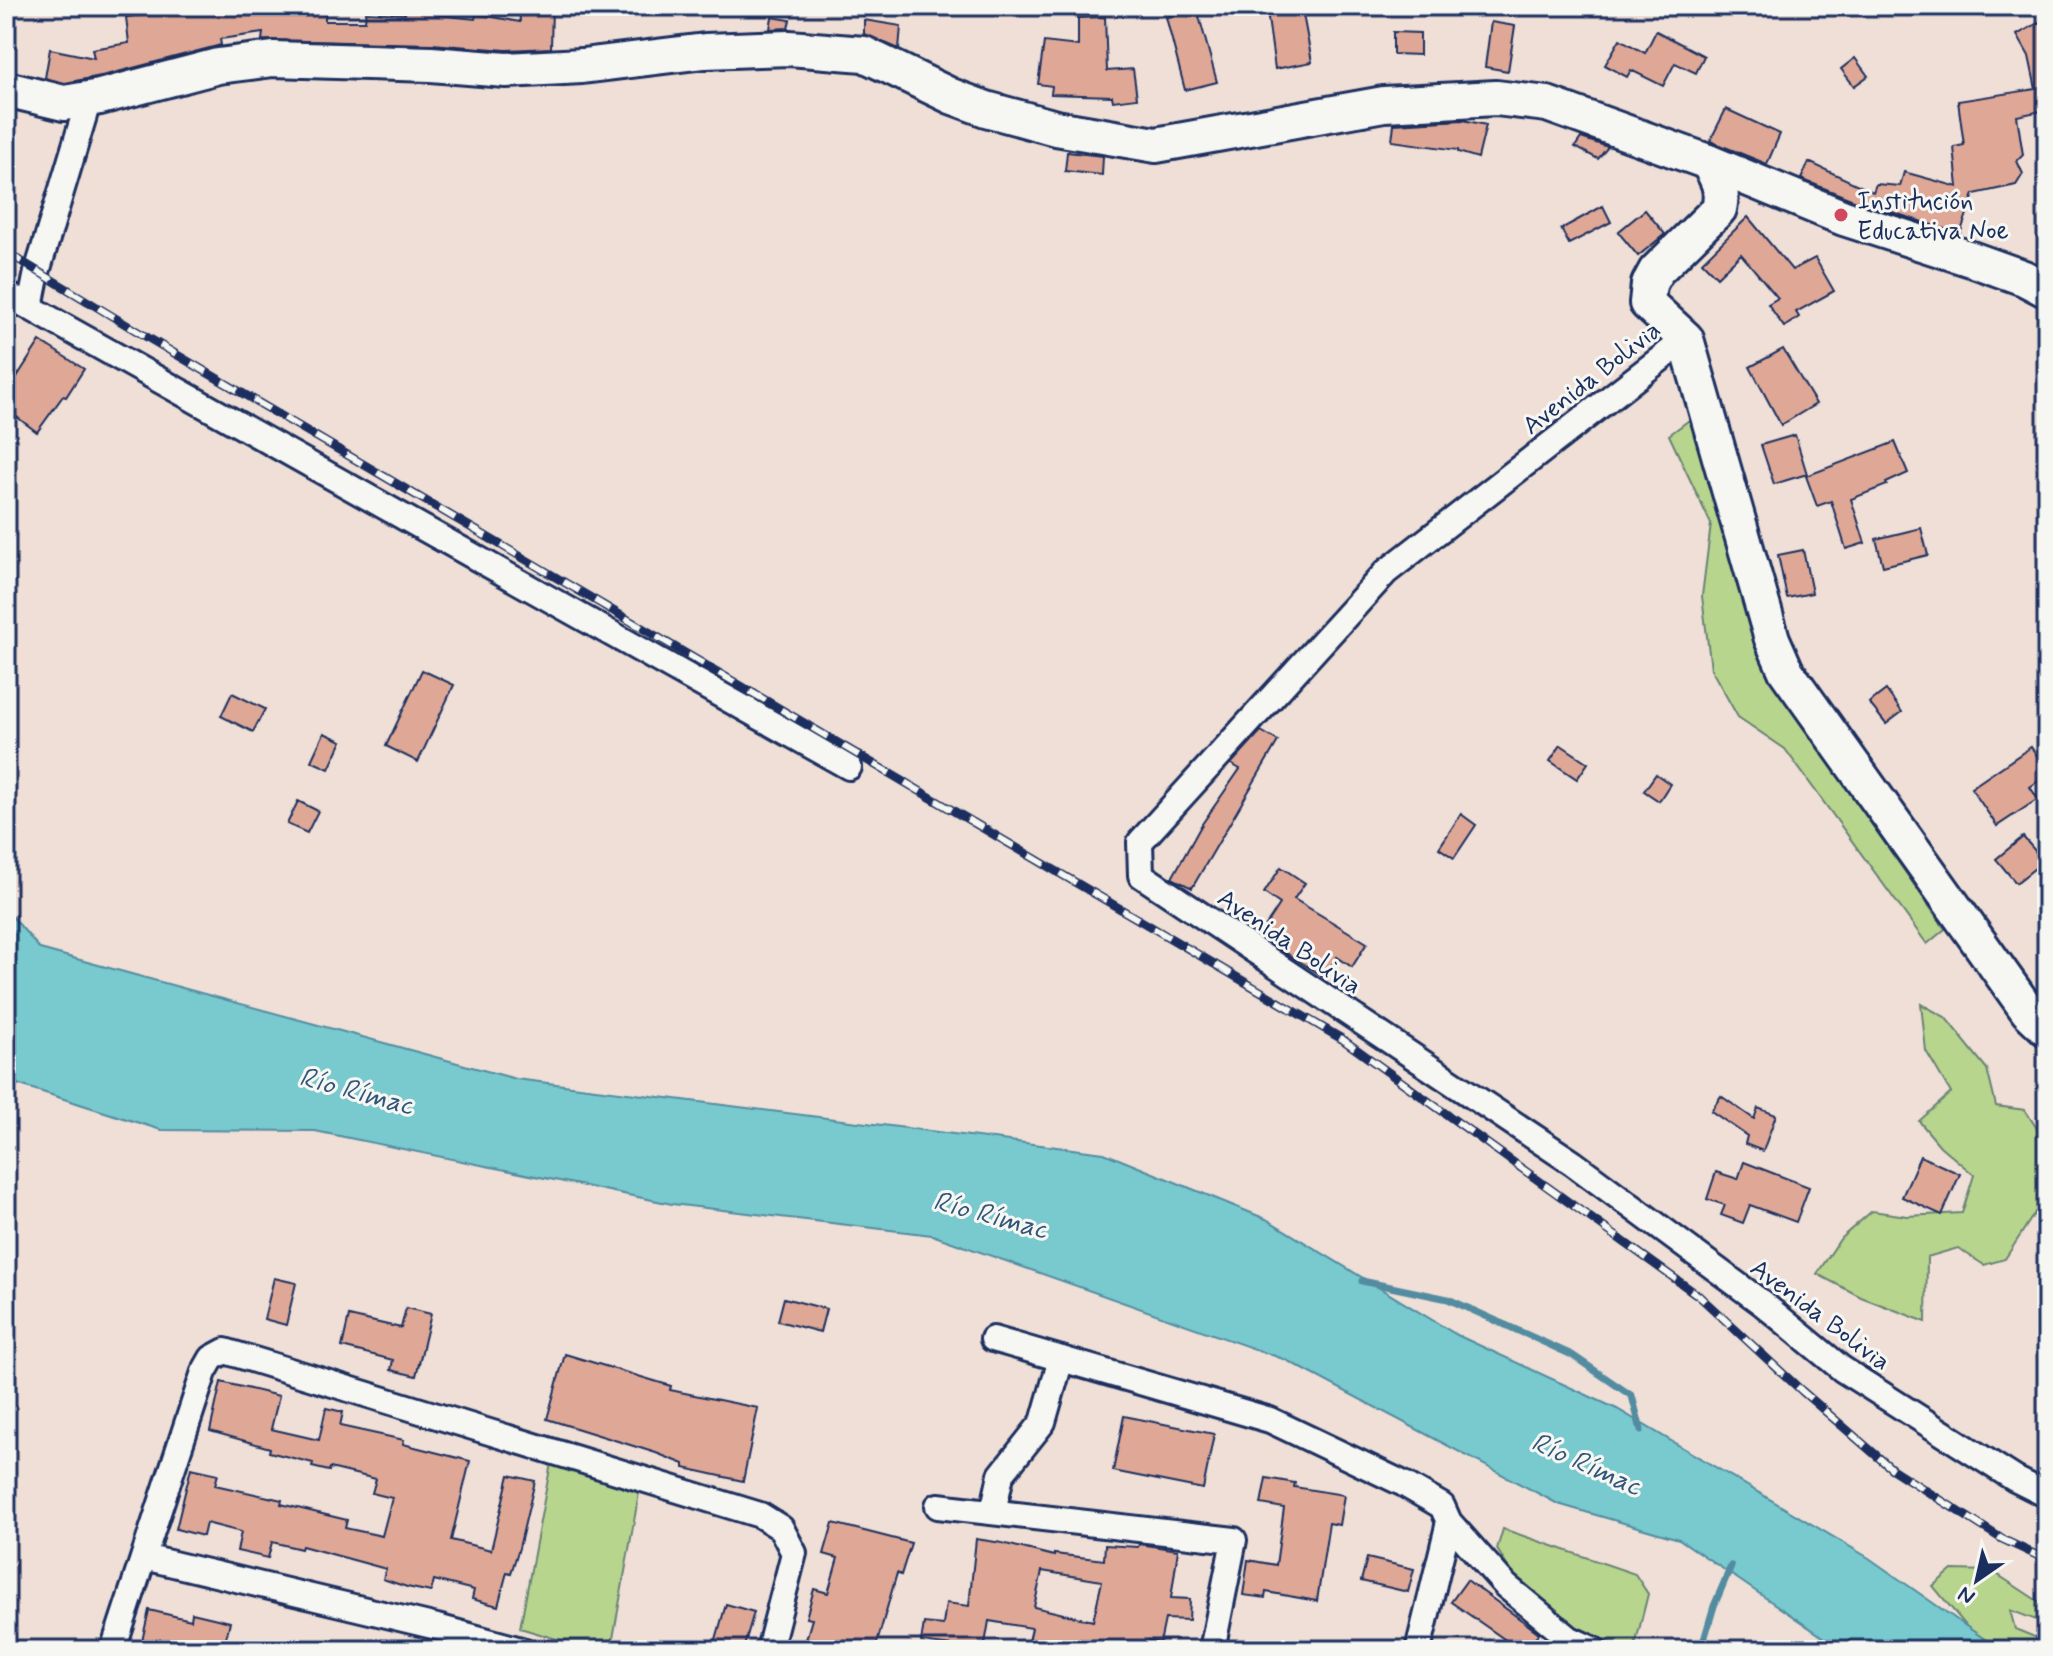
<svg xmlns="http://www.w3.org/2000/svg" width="2053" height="1656" font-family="Mynerve,sans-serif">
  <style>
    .green { fill: #b8d58d; stroke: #6a8276; stroke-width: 2 }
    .water { fill: #78cace; stroke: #538ca1; stroke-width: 2 }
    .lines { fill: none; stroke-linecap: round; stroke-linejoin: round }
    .stream { stroke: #538ca1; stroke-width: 7 }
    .building { fill: #dfa896; stroke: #1b2f5e; stroke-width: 2; fill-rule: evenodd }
    .street-casing { stroke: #1b2f5e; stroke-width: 30 }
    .secondary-casing { stroke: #1b2f5e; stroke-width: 40 }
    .street { stroke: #f6f6f2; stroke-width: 24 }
    .secondary { stroke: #f6f6f2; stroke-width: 34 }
    .rail-casing { stroke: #1b2f5e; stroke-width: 9 }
    .rail { stroke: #f6f6f2; stroke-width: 6; stroke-dasharray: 18; stroke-linecap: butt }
    .poi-dot { fill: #d1495b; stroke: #f6f6f2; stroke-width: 3 }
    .labels { text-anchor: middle; stroke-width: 6; stroke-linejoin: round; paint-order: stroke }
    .poi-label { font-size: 26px; fill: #1b2f5e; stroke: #f6f6f2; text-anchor: start }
    .street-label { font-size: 26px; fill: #1b2f5e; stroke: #f6f6f2 }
    .water-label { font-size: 28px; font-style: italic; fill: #32567a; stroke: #f6f6f2 }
  </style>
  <rect width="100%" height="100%" fill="#efdfd6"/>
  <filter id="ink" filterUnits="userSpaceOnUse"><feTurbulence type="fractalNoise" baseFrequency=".0125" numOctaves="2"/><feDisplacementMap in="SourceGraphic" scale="16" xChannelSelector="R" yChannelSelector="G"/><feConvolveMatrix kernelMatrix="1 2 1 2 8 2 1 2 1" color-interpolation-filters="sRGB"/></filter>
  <g filter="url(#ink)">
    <!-- green -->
    <g class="green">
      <polygon points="1700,412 1769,660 1791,709 1945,929 1927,944 1785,749 1738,717 1711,669 1702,596 1711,524 1669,435"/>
      <polygon points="1921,1004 1945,1017 1987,1069 1996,1106 2025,1110 2047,1144 2047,1194 2005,1259 1984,1265 1958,1248 1927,1257 1926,1322 1861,1297 1817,1274 1841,1238 1872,1211 1907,1216 1962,1213 1974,1175 1940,1146 1919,1121 1951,1093 1926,1051"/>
      <polygon points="551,1463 639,1493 611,1650 593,1650 520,1628"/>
      <polygon points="1503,1529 1635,1574 1648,1594 1634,1650 1562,1628 1524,1594 1497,1549"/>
      <polygon points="1952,1570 1992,1571 2047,1607 2047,1624 2010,1610 2015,1629 2047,1642 2047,1650 2000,1650 1967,1627 1933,1586"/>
    </g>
    <!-- water -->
    <polygon class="water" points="6,909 40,949 516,1079 1104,1153 1266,1219 1457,1335 1617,1409 1869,1558 2000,1650 1842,1650 1679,1539 1558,1504 1286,1360 932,1235 672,1204 315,1131 161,1130 14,1083 6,1076"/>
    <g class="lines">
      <!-- stream -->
      <g class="stream">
        <polyline points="1362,1281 1448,1299 1572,1355 1632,1396 1641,1430"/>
        <polyline points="1701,1650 1714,1606 1731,1566"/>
      </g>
    </g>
    <!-- building -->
    <g class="building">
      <polygon points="177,6 255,6 293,11 293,6 325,6 325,21 365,21 366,12 405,14 406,6 440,6 439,15 475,19 476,14 520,22 519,6 552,6 551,48 506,50 432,44 262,40 263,33 220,39 221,45 106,75 65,83 45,78 50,49 94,58 92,49 129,43 126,17 178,11"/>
      <polygon points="1197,9 1217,82 1185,90 1166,17"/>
      <polygon points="1302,9 1312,62 1275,69 1267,11"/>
      <polygon points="772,17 790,20 788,28 770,29"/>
      <polygon points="1105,17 1107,71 1133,69 1137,98 1113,101 1112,96 1051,94 1052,86 1038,84 1044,42 1078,46 1078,18"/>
      <polygon points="2047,18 2047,110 2017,116 2023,155 2017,161 2023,174 2016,185 1974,194 1960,234 1851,199 1801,179 1809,162 1873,192 1876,184 1900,186 1904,172 1958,187 1954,147 1964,145 1958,101 2036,89 2029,56 2017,35"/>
      <polygon points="864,20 901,26 899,49 864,34"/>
      <polygon points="1491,22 1515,26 1508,71 1485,67"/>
      <polygon points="1656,31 1704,56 1696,73 1675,63 1663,86 1631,70 1627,77 1605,65 1620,39 1645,53"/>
      <polygon points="1393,32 1420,33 1420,55 1393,54"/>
      <polygon points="1855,58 1868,76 1854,86 1841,69"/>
      <polygon points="1726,109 1780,134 1767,164 1710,141"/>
      <polygon points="1463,120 1486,125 1478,158 1458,152 1458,150 1392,141 1394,124"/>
      <polygon points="1581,138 1608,147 1598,159 1575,147"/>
      <polygon points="1067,152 1103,156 1102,175 1065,171"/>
      <polygon points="1603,206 1611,222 1569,244 1561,229"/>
      <polygon points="1645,210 1665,234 1638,256 1618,232"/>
      <polygon points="1748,217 1792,270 1815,258 1834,291 1796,312 1799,317 1784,327 1768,304 1778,298 1741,254 1717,277 1702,262"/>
      <polygon points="40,341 84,369 66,397 63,396 37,432 6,409 6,394"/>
      <polygon points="1783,349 1816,404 1781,425 1750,367"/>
      <polygon points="1795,435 1807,474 1774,484 1761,445"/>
      <polygon points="1895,442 1908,473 1886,483 1887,485 1851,499 1865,543 1846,549 1831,501 1817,506 1806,476"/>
      <polygon points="1921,528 1928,555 1883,566 1876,539"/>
      <polygon points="1803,550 1812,593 1787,598 1778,555"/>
      <polygon points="422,670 454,685 418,762 386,746"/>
      <polygon points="1886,690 1902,712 1886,724 1869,703"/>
      <polygon points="232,693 265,709 253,732 221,716"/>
      <polygon points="1261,731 1278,741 1192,888 1172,878 1202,824 1240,769 1231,764"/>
      <polygon points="324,733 342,741 329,769 311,761"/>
      <polygon points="1561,745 1588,763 1577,779 1550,761"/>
      <polygon points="2031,747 2047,770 2047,775 2030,787 2038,799 1997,826 1971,788"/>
      <polygon points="1656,774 1670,784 1659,801 1644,791"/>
      <polygon points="298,801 318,811 307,833 287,824"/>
      <polygon points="1461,814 1476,825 1454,858 1439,848"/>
      <polygon points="2023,837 2044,861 2016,883 1996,859"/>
      <polygon points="1281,867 1305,883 1294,899 1367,943 1352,967 1337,957 1324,977 1259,936 1280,904 1264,893"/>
      <polygon points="1721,1096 1754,1119 1758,1108 1776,1115 1763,1151 1745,1144 1747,1136 1711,1111"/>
      <polygon points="1920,1156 1960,1174 1942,1215 1902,1197"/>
      <polygon points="1744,1162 1809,1187 1796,1222 1750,1205 1743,1223 1721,1215 1725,1205 1707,1199 1716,1172 1738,1179"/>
      <polygon points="274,1278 296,1283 286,1325 264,1319"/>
      <polygon points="784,1298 826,1309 820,1332 778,1321"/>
      <polygon points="406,1308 431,1314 416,1376 391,1370 393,1360 342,1347 349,1316 401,1328"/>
      <polygon points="565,1354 671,1386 670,1390 758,1408 743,1481 684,1468 684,1464 656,1453 547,1419"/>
      <polygon points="221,1382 279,1396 271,1429 319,1440 326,1408 343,1412 340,1426 404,1440 403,1444 470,1461 451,1540 491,1550 509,1475 535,1481 519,1548 511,1573 507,1572 498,1606 472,1599 474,1590 434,1580 431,1592 407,1587 383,1579 386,1569 302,1546 301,1549 272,1542 268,1558 237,1551 241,1532 206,1523 203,1536 176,1529 191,1468 218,1474 215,1485 282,1500 281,1504 347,1520 345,1528 382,1536 392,1498 372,1493 376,1479 330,1468 329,1471 312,1467 313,1463 269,1452 270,1448 210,1431"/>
      <polygon points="1124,1416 1214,1434 1203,1489 1113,1471"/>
      <polygon points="1266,1478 1295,1483 1294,1487 1344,1495 1339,1525 1329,1523 1317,1601 1266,1592 1265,1598 1243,1595 1248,1560 1276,1565 1284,1508 1261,1504"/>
      <polygon points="833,1523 911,1543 901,1575 897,1573 875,1650 803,1650 812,1619 806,1618 814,1589 828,1593 838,1558 824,1554"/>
      <path d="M 976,1539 L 1002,1543 L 1054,1556 L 1054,1554 L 1104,1560 L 1105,1545 L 1138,1547 L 1139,1544 L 1178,1550 L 1171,1598 L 1190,1599 L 1189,1620 L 1165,1619 L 1160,1643 L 1149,1640 L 1147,1650 L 1027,1650 L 1032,1628 L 989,1621 L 984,1650 L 921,1642 L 924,1623 L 943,1625 L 946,1603 L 969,1606 ZM 1042,1571 L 1102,1581 L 1093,1621 L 1034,1607 Z"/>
      <polygon points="1367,1558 1414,1569 1408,1592 1361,1581"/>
      <polygon points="1467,1580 1539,1633 1526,1650 1520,1650 1451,1602"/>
      <polygon points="726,1604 754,1612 743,1650 713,1650"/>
      <polygon points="149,1610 191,1620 192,1613 230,1622 223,1650 149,1650 150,1644 142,1641"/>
    </g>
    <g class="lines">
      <defs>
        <g id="street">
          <polyline points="6,294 849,767"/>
          <polyline points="30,307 37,272 89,99"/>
          <polyline points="1686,339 1386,572 1140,842 1141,875 1573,1163 1762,1303 1842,1369 2015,1479 2047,1495"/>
          <polyline points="993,1339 1270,1420 1404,1484 1442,1506 1449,1522 1506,1586 1570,1639 1594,1650"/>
          <polyline points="938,1506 1234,1540 1212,1650"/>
          <polyline points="993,1512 1001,1475 1043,1422 1061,1359"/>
          <polyline points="144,1557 437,1627 521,1650"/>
          <polyline points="113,1650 204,1372 212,1358 225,1351 760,1515 781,1528 794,1553 769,1650"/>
          <polyline points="1418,1650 1449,1522"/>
        </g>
        <g id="secondary">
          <polyline points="6,89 64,103 100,97 218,66 273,59 431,64 506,70 582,66 705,51 789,48 864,54 951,96 986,109 1056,128 1156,145 1384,104 1496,98 1547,104 1708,162 1844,218 1971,259 2024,278 2047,290"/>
          <path d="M 1708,162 C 1718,179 1724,189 1719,209 L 1656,271 L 1649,284 L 1647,303 L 1686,339 L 1772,639 L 1786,671 L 2028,1011 L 2047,1029"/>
        </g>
      </defs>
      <!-- street casing -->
      <use href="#street" class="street-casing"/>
      <!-- secondary casing -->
      <use href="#secondary" class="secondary-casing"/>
      <!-- street -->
      <use href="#street" class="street"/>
      <!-- secondary -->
      <use href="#secondary" class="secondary"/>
      <defs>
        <polyline id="rail" points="6,252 145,336 1342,1039 1699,1296 1802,1391 1892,1469 2002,1539 2047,1560"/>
      </defs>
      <!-- rail casing -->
      <use href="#rail" class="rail-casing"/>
      <!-- rail -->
      <use href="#rail" class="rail"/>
    </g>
  </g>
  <!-- markers -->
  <circle class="poi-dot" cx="1841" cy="215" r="8"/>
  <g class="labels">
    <!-- poi labels -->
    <g class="poi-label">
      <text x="1857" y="209">Institución<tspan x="1857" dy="30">Educativa Noe</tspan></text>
    </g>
    <!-- street labels -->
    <g class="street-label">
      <text transform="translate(1591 377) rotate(-38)" y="9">Avenida Bolivia</text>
      <text transform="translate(1290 941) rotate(34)" y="9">Avenida Bolivia</text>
      <text transform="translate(1821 1314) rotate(37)" y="9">Avenida Bolivia</text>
    </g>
    <!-- water labels -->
    <g class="water-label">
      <text transform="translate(357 1090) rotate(15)" y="10">Río Rímac</text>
      <text transform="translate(991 1214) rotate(15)" y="10">Río Rímac</text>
      <text transform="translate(1587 1463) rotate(24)" y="10">Río Rímac</text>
    </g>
  </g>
  <!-- margin -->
  <rect width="2053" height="1656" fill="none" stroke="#f6f6f2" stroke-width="32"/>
  <rect x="16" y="16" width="2021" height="1624" fill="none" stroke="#1b2f5e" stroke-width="3" filter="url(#ink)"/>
  <!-- north arrow -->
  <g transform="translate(1977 1580) rotate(214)" stroke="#f6f6f2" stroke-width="6" paint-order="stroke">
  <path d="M0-6L14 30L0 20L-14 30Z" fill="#1b2f5e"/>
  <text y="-12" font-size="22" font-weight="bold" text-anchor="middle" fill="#1b2f5e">N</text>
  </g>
</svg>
